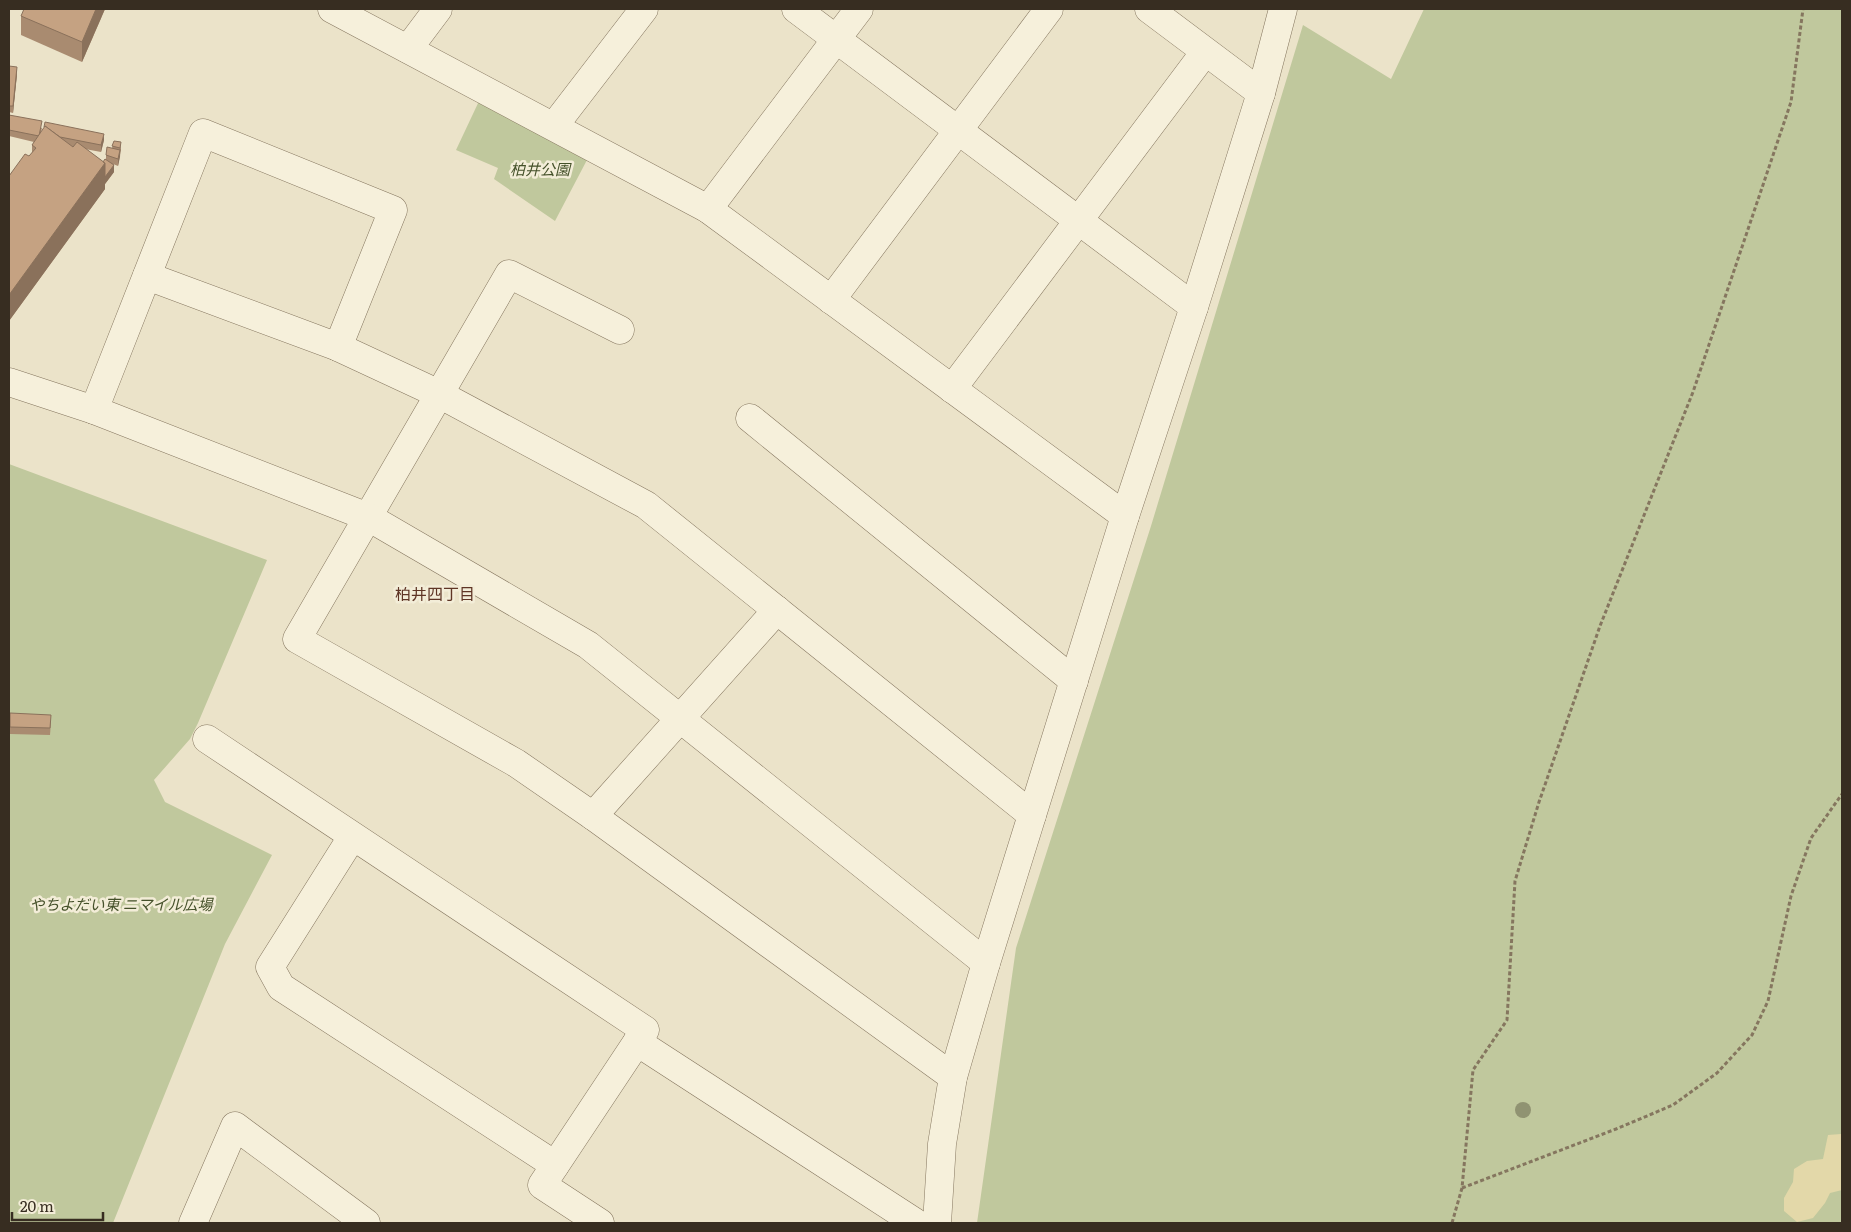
<svg xmlns="http://www.w3.org/2000/svg" width="1851" height="1232" font-family="Literata,'Noto Sans JP',serif">
  <style>
    .green { fill: #c0c89d }
    .sand { fill: #e3d8a9 }
    .lines { fill: none; stroke-linecap: round; stroke-linejoin: round }
    .minor-casing { stroke: #85765f; stroke-width: 29 }
    .path { stroke: #85765f; stroke-width: 3; stroke-dasharray: 4 2.5; stroke-linecap: butt }
    .minor { stroke: #f6f0db; stroke-width: 28 }
    .tree { fill: #909372 }
    .wall { fill: #a98b70 }
    .shaded-wall { fill: #8a715b }
    .building { fill: #c5a282; stroke: #8a715b }
    .labels { text-anchor: middle; stroke-width: 5; stroke-linejoin: round; paint-order: stroke }
    .park-label { font-size: 15px; font-style: italic; fill: #45512a; stroke: #f3edd8 }
    .neighbourhood-label { font-size: 16px; fill: #5f3525; stroke: #f3edd8 }
  </style>
  <rect width="100%" height="100%" fill="#ebe3c9"/>
  <!-- green -->
  <g class="green">
    <polygon points="1424,9 1842,9 1842,1223 977,1223 1016,948 1151,526 1303,25 1391,79"/>
    <polygon points="480,99 588,158 555,221 494,179 498,168 456,150"/>
    <polygon points="9,464 267,560 198,723 190,739 154,780 165,802 272,855 225,944 113,1223 9,1223"/>
  </g>
  <!-- sand -->
  <polygon class="sand" points="1841,1134 1842,1190 1830,1193 1825,1203 1813,1218 1797,1222 1784,1211 1784,1198 1793,1182 1794,1169 1807,1161 1823,1159 1828,1135"/>
  <g class="lines">
    <defs>
      <g id="minor">
        <polyline points="332,9 708,209 1125,516"/>
        <polyline points="796,9 1194,307"/>
        <polyline points="1149,9 1261,93"/>
        <polyline points="408,49 438,9"/>
        <polyline points="554,126 644,9"/>
        <polyline points="708,209 859,9"/>
        <polyline points="147,276 338,347 439,394 646,505 1032,815"/>
        <polyline points="831,300 1049,9"/>
        <polyline points="620,330 509,274 297,639 516,763 593,816 953,1077"/>
        <polyline points="9,382 94,410 368,517 588,645 986,963"/>
        <polyline points="952,389 1205,52"/>
        <polyline points="94,410 203,133 393,210 338,347"/>
        <polyline points="750,418 1074,681"/>
        <polyline points="207,739 645,1030 542,1185 600,1223"/>
        <polyline points="593,816 777,610"/>
        <polyline points="352,837 270,967 281,987 555,1165"/>
        <polyline points="637,1042 916,1223"/>
        <polyline points="193,1223 235,1126 366,1223"/>
        <polyline points="937,1223 942,1144 953,1077 986,963 1125,516 1194,307 1261,93 1283,9"/>
      </g>
    </defs>
    <!-- minor casing -->
    <use href="#minor" class="minor-casing"/>
    <!-- path -->
    <g class="path">
      <polyline points="1462,1188 1616,1129 1673,1105 1717,1073 1752,1035 1768,1001 1791,896 1811,838 1842,794"/>
      <polyline points="1452,1223 1462,1188 1473,1070 1507,1020 1515,881 1539,802 1600,626 1693,392 1791,102 1803,9"/>
    </g>
    <!-- minor -->
    <use href="#minor" class="minor"/>
  </g>
  <!-- trees -->
  <circle class="tree" cx="1523" cy="1110" r="8"/>
  <!-- wall -->
  <g class="wall">
    <polygon points="105,9 82,62 21,35 21,16"/>
    <polygon points="9,66 17,74 13,113 9,112"/>
    <polygon points="9,115 42,128 41,132 104,140 101,152 85,149 103,162 106,159 106,155 112,148 114,141 121,149 118,166 113,164 114,172 105,184 105,189 9,321 9,176 32,153 32,145 34,142 9,136"/>
    <polygon points="10,713 51,722 50,735 10,734"/>
  </g>
  <!-- shaded-wall -->
  <g class="shaded-wall">
    <polygon points="96,9 105,9 82,62 82,42"/>
    <polygon points="17,67 17,74 13,113 13,106"/>
    <polygon points="104,134 104,140 101,152 101,145"/>
    <polygon points="121,142 120,157 118,166 118,159"/>
    <polygon points="105,163 114,165 114,172 105,184 105,189 9,321 9,295"/>
  </g>
  <!-- building -->
  <g class="building">
    <polygon points="24,9 96,9 82,42 21,16"/>
    <polygon points="9,66 17,67 13,106 9,106"/>
    <polygon points="9,115 42,121 39,136 9,130"/>
    <polygon points="45,122 104,134 101,145 60,137 45,126 44,127"/>
    <polygon points="45,126 73,147 77,142 105,163 9,295 9,176 25,154 29,156 36,148 32,145"/>
    <polygon points="114,141 121,142 120,148 112,146"/>
    <polygon points="107,147 120,150 118,159 106,155"/>
    <polygon points="105,159 114,165 105,177 105,163 103,162"/>
    <polygon points="10,713 51,715 50,728 10,727"/>
  </g>
  <g class="labels">
    <!-- park labels -->
    <g class="park-label">
      <text x="540" y="175">柏井公園</text>
      <text x="121" y="910">やちよだい東 ニマイル広場</text>
    </g>
    <!-- neighbourhood labels -->
    <g class="neighbourhood-label">
      <text x="435" y="600">柏井四丁目</text>
    </g>
  </g>
  <!-- border -->
  <rect width="1851" height="1232" fill="none" stroke="#372d21" stroke-width="20"/>
  <!-- scale -->
  <path d="M12 1212v8h91v-8" fill="none" stroke="#372d21" stroke-width="2.5"/>
  <text x="20" y="1212" font-size="15" fill="#372d21" stroke="#f3edd8" stroke-width="4" paint-order="stroke">20 m</text>
</svg>
